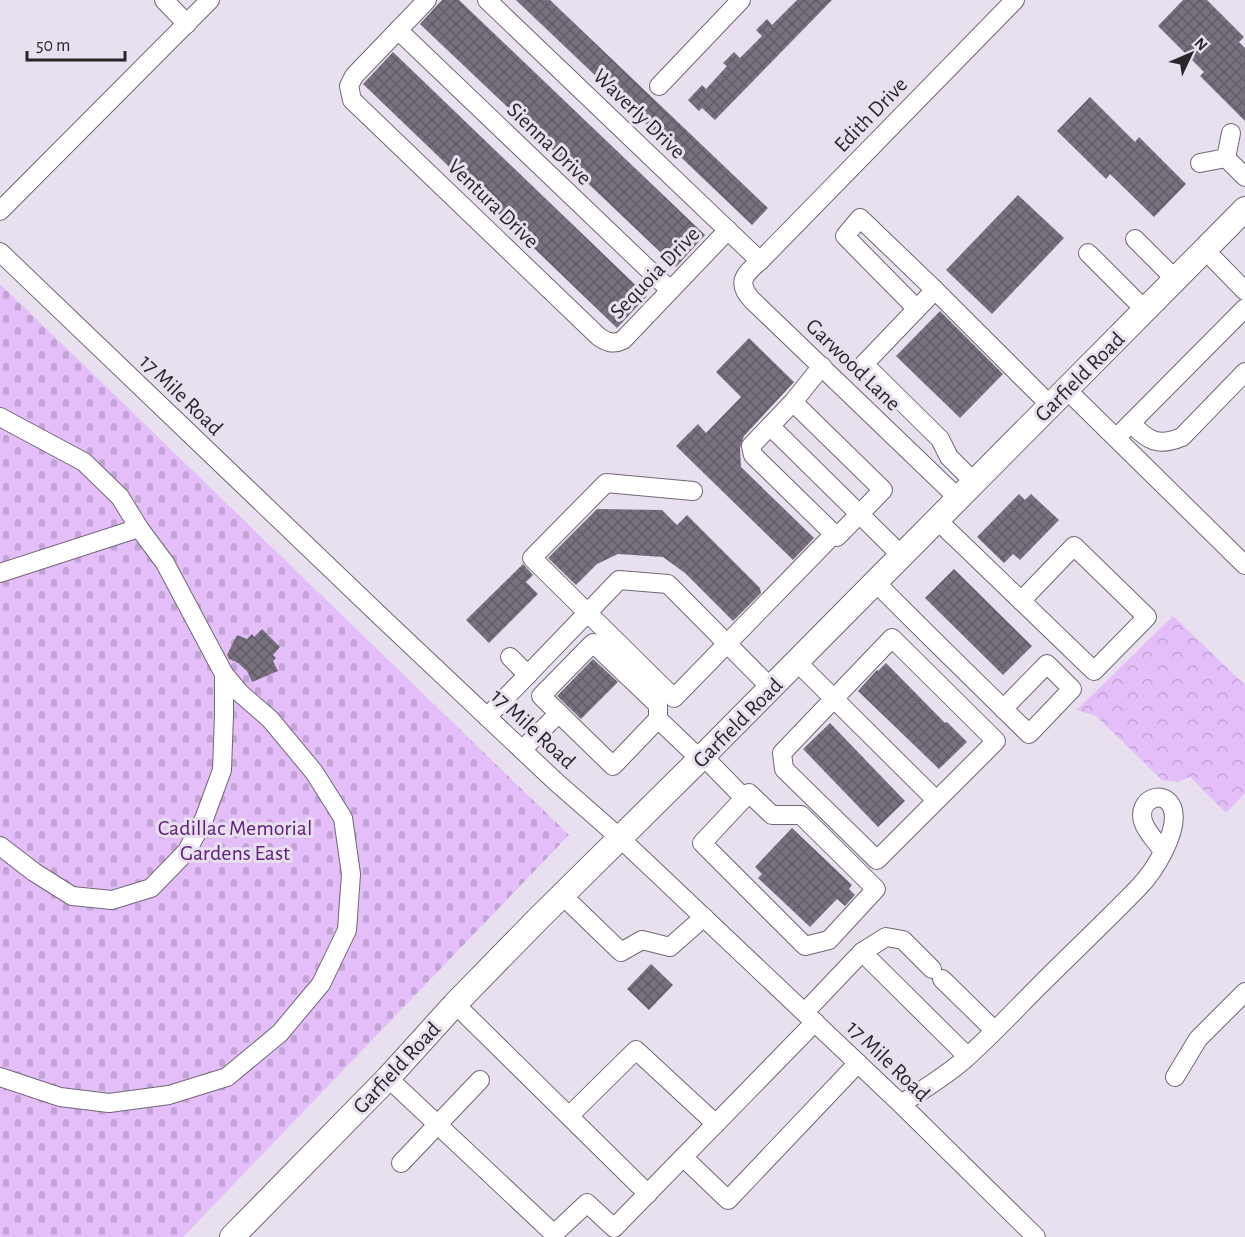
<svg xmlns="http://www.w3.org/2000/svg" width="1245" height="1237" font-family="'Alegreya Sans',sans-serif">
  <style>
    .forest { fill: url(#forest-crowns) }
    .cemetery { fill: url(#cemetery-stones) }
    .building { fill: url(#building-cross-hatch) }
    .lines { fill: none; stroke-linecap: round; stroke-linejoin: round }
    .minor-casing { stroke: #706775; stroke-width: 20 }
    .major-casing { stroke: #706775; stroke-width: 26 }
    .minor { stroke: #fff; stroke-width: 18 }
    .major { stroke: #fff; stroke-width: 24 }
    .labels { text-anchor: middle; stroke-width: 6; stroke-linejoin: round; paint-order: stroke }
    .street-label { font-size: 22px; fill: #29252b; stroke: #e9e0ef }
    .park-label { font-size: 22px; fill: #60207d; stroke: #e9e0ef }
  </style>
  <defs>
    <pattern id="forest-crowns" width="20" height="18" patternUnits="userSpaceOnUse" patternTransform="scale(1.5)"><rect width="20" height="18" fill="#e3bef9"/><path d="M2 6a3 3 0 1 1 6 0M12 15a3 3 0 1 1 6 0" fill="none" stroke="#c3a3d6"/></pattern>
    <pattern id="cemetery-stones" width="16" height="16" patternUnits="userSpaceOnUse" patternTransform="scale(1.5)"><rect width="16" height="16" fill="#e3bef9"/><path d="M2 7V4a2 2 0 0 1 4 0v3zM10 15v-3a2 2 0 0 1 4 0v3z" fill="#c3a3d6"/></pattern>
    <pattern id="building-cross-hatch" width="8" height="8" patternUnits="userSpaceOnUse" patternTransform="scale(1.5)"><rect width="8" height="8" fill="#78707e"/><path d="M0 0l8 8M0 8l8-8" fill="none" stroke="#625c67"/></pattern>
  </defs>
  <rect width="100%" height="100%" fill="#e9e0ef"/>
  <!-- forest -->
  <polygon class="forest" points="1173,616 1245,685 1245,793 1226,813 1190,777 1177,782 1162,780 1096,716 1077,710"/>
  <!-- cemetery -->
  <polygon class="cemetery" points="0,284 569,835 183,1237 0,1237"/>
  <!-- building -->
  <g class="building">
    <polygon points="442,0 459,0 705,235 676,267 420,24"/>
    <polygon points="516,0 550,0 768,208 752,225"/>
    <polygon points="797,0 832,0 715,120 702,108 699,111 688,100 702,85 706,89 727,66 723,63 734,52 740,58 762,36 756,30 767,19 772,25"/>
    <polygon points="1183,0 1207,0 1244,37 1239,42 1245,48 1245,121 1200,76 1204,72 1158,26"/>
    <polygon points="393,52 647,296 617,328 363,84"/>
    <polygon points="1090,97 1135,142 1139,137 1186,184 1154,217 1110,174 1106,179 1057,131"/>
    <polygon points="1018,195 1064,238 992,314 946,270"/>
    <polygon points="940,311 1003,374 960,418 896,356"/>
    <polygon points="749,338 794,382 744,436 740,448 741,467 814,538 793,560 676,446 698,424 706,433 741,397 716,372"/>
    <polygon points="1019,494 1025,500 1031,494 1059,520 1020,560 1013,554 1004,563 977,537"/>
    <polygon points="597,509 662,510 677,525 687,515 760,588 761,593 733,621 685,573 663,557 618,554 597,564 576,585 548,558"/>
    <polygon points="523,564 533,575 526,582 538,594 489,643 466,620"/>
    <polygon points="954,569 1032,646 1003,675 925,598"/>
    <polygon points="262,629 280,647 273,655 276,658 273,661 278,671 252,682 247,671 238,663 229,659 227,655 237,635 247,639 252,634 254,637"/>
    <polygon points="593,659 618,682 581,719 557,696"/>
    <polygon points="886,663 945,723 947,722 967,742 939,769 858,691 877,670 878,671"/>
    <polygon points="830,723 905,801 878,827 803,749"/>
    <polygon points="792,828 852,885 849,889 855,895 845,906 837,899 810,927 758,878 762,874 755,867"/>
    <polygon points="651,964 673,985 649,1010 627,989"/>
  </g>
  <g class="lines">
    <defs>
      <g id="minor">
        <polyline points="164,0 187,24"/>
        <path d="M 427,0 L 354,76 L 349,86 L 352,100 L 598,336 C 606,342 613,345 623,340 L 728,230"/>
        <polyline points="487,0 760,261"/>
        <polyline points="398,30 670,290"/>
        <polyline points="659,86 741,0"/>
        <polyline points="1226,158 1245,177"/>
        <polyline points="1200,163 1226,158 1231,133"/>
        <polyline points="0,211 210,0"/>
        <polyline points="1135,239 1176,280"/>
        <polyline points="1205,250 1245,291"/>
        <polyline points="0,252 377,613 555,781 620,838 901,1104 1036,1237"/>
        <polyline points="1088,253 1145,310"/>
        <polyline points="917,309 845,236 860,218 935,290"/>
        <polyline points="1066,389 1245,565"/>
        <polyline points="793,402 883,490 837,537 753,455 751,446 793,402 822,366"/>
        <polyline points="0,417 84,462 120,497 139,528 165,563 224,674 224,715 222,770 204,819 187,851 151,888 112,900 72,896 34,872 0,846"/>
        <path d="M 1131,423 C 1148,441 1158,447 1182,437 L 1245,372"/>
        <polyline points="770,426 901,555"/>
        <polyline points="1116,438 1245,308"/>
        <polyline points="974,482 949,457 940,439 864,364 935,290 1050,405"/>
        <polyline points="693,491 606,483 532,558 674,698 834,534"/>
        <path d="M 958,498 L 752,300 C 736,283 744,274 760,261 L 1015,0"/>
        <polyline points="937,520 958,540 1094,671 1147,617 1074,546 1021,601"/>
        <polyline points="0,573 139,528"/>
        <path d="M 875,582 C 926,633 978,684 1029,734 L 1072,689 L 1047,664 L 1003,709"/>
        <polygon points="892,638 996,741 877,860 784,769 782,753"/>
        <polyline points="510,657 528,675"/>
        <polyline points="797,662 936,800"/>
        <polyline points="487,717 619,580 668,584 771,688"/>
        <polyline points="658,719 658,705 593,643 541,696 613,766 658,719 700,759"/>
        <polyline points="522,750 559,713"/>
        <polyline points="703,756 744,798"/>
        <polygon points="749,793 772,815 801,815 876,889 829,940 805,946 702,843"/>
        <polyline points="562,895 621,952 642,940 670,947 704,917"/>
        <polyline points="862,952 967,1056"/>
        <polyline points="942,979 994,1030"/>
        <polyline points="455,1004 648,1194"/>
        <polyline points="805,1012 862,952 886,937 903,940 932,969"/>
        <polyline points="0,1077 60,1097 109,1103 169,1095 227,1077 280,1033 321,984 347,930 351,874 343,818 314,772 270,719 240,693 224,674"/>
        <polyline points="1175,1077 1198,1039 1245,992"/>
        <polyline points="388,1078 554,1234 587,1203 614,1228 815,1022"/>
        <path d="M 901,1104 C 922,1090 946,1076 965,1059 C 991,1036 1015,1010 1040,985 C 1072,953 1106,921 1138,888 C 1153,873 1181,830 1172,807 C 1163,788 1137,800 1143,821 C 1146,832 1156,841 1163,851"/>
        <polyline points="569,1116 636,1050 716,1124"/>
        <polyline points="683,1157 728,1200 858,1063"/>
        <polyline points="401,1163 480,1080"/>
      </g>
      <polyline id="major" points="232,1237 388,1078 455,1004 539,918 703,756 1245,209"/>
    </defs>
    <!-- minor casing -->
    <use href="#minor" class="minor-casing"/>
    <!-- major casing -->
    <use href="#major" class="major-casing"/>
    <!-- minor -->
    <use href="#minor" class="minor"/>
    <!-- major -->
    <use href="#major" class="major"/>
  </g>
  <g class="labels">
    <!-- street labels -->
    <g class="street-label">
      <text transform="translate(640 113) rotate(44)" y="8">Waverly Drive</text>
      <text transform="translate(870 114) rotate(-46)" y="8">Edith Drive</text>
      <text transform="translate(550 143) rotate(44)" y="8">Sienna Drive</text>
      <text transform="translate(494 203) rotate(44)" y="8">Ventura Drive</text>
      <text transform="translate(654 272) rotate(-46)" y="8">Sequoia Drive</text>
      <text transform="translate(854 364) rotate(44)" y="8">Garwood Lane</text>
      <text transform="translate(1079 376) rotate(-45)" y="8">Garfield Road</text>
      <text transform="translate(182 394) rotate(44)" y="8">17 Mile Road</text>
      <text transform="translate(737 722) rotate(-45)" y="8">Garfield Road</text>
      <text transform="translate(534 728) rotate(43)" y="8">17 Mile Road</text>
      <text transform="translate(889 1060) rotate(44)" y="8">17 Mile Road</text>
      <text transform="translate(396 1067) rotate(-47)" y="8">Garfield Road</text>
    </g>
    <!-- park labels -->
    <g class="park-label">
      <text x="235" y="835">Cadillac Memorial<tspan x="235" dy="25">Gardens East</tspan></text>
    </g>
  </g>
  <!-- north arrow -->
  <g transform="translate(1191 54) rotate(46)" stroke="#e9e0ef" stroke-width="4.5" paint-order="stroke">
  <path d="M0-4.5L10 22L0 15L-10 22Z" fill="#29252b"/>
  <text y="-9" font-size="16" font-weight="bold" text-anchor="middle" fill="#29252b">N</text>
  </g>
  <!-- scale -->
  <path d="M27 51v9h98v-9" fill="none" stroke="#29252b" stroke-width="3"/>
  <text x="36" y="51" font-size="18" fill="#29252b" stroke="#e9e0ef" stroke-width="4.5" paint-order="stroke">50 m</text>
</svg>
